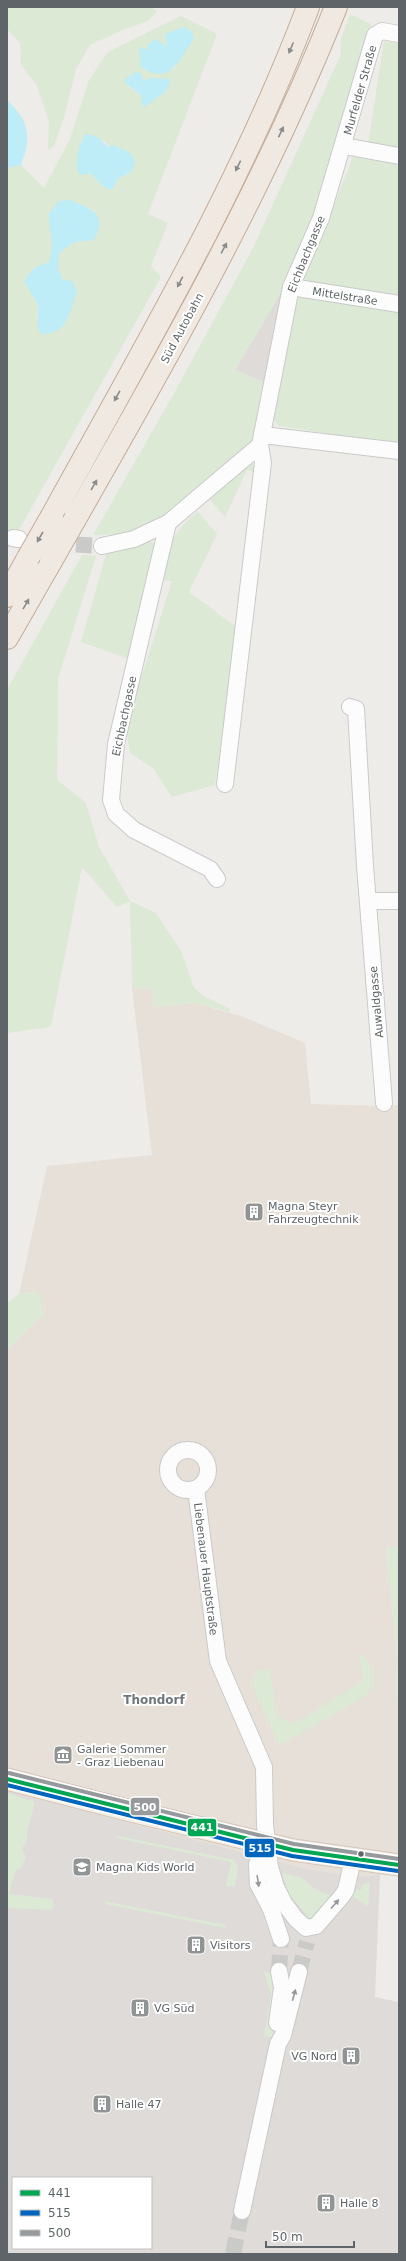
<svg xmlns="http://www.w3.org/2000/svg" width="406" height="2261" font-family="'DejaVu Sans',sans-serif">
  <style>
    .commercial { fill: #e7e0d8 }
    .industrial { fill: #dedbd9; fill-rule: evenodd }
    .green { fill: #dbe9d5; fill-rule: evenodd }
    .water { fill: #beecf7 }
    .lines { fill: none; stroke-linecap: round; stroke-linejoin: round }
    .minor-tunnel { stroke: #cacac8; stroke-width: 16; stroke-dasharray: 16 8; stroke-linecap: butt }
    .minor-casing { stroke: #cacaca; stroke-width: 18 }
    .major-casing { stroke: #d5c6b8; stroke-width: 23 }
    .highway-casing { stroke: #c5ac96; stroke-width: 24 }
    .minor { stroke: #fcfcfc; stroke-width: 16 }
    .major { stroke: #f3efe9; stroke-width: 21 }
    .highway { stroke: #f0e9e2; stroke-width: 22 }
    .highway-bridge-casing { stroke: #c5ac96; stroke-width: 24; stroke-linecap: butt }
    .highway-bridge { stroke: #f0e9e2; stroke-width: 22 }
    .bus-1-casing { stroke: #fff; stroke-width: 7 }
    .bus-2-casing { stroke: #fff; stroke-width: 7 }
    .bus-3-casing { stroke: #fff; stroke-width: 7 }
    .bus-1 { stroke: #00a651; stroke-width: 4 }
    .bus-2 { stroke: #0065bd; stroke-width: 4 }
    .bus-3 { stroke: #969a9c; stroke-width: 4 }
    .oneway { fill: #8a8c8c }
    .oneway2 { fill: #95999b }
    .bus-dot { fill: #5e6467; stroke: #fff; stroke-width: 1.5 }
    .labels { text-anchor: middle; stroke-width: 4; stroke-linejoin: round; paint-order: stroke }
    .street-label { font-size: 11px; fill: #5e6467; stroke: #fff }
    .poi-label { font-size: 11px; fill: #5e6467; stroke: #fff; text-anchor: start }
    .neighbourhood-label { font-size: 12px; font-weight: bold; fill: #6f7679; stroke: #fff }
    .line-badge { stroke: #fff; stroke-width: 1.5 }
    .badge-label { font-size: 11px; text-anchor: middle; font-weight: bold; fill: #fff }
  </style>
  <rect width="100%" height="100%" fill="#eeece9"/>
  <!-- commercial -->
  <polygon class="commercial" points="132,988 152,989 153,1007 195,1003 244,1017 305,1043 311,1104 386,1106 399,1105 399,1546 386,1548 397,1658 395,1690 399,1710 399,1866 394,1874 359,1876 307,1869 7,1791 7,1350 44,1313 37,1291 19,1294 47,1166 152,1155"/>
  <!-- industrial -->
  <g class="industrial">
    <polygon points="283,289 267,379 263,382 235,370"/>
    <path d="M 7,1791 L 307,1869 L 359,1876 L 380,1875 L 375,1997 L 399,2002 L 399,2254 L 7,2254 ZM 13,2178 L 151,2178 L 151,2248 L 13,2248 Z"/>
  </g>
  <!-- green -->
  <g class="green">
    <polygon points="7,7 150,7 157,11 148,21 125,29 90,45 76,69 65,114 54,146 48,150 49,121 36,84 21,65 20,43 7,29"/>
    <polygon points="350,14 371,24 314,221 283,289 235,370 263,382 256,428 250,446 159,523 135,533 93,535 172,397 253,248 341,54 340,42"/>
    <path d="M 181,16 L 217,34 L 148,214 L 168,223 L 151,266 L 161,277 L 7,551 L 7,168 L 21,165 L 44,188 L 70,139 L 89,80 L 108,52 ZM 165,34 L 181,56 L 173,70 L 148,50 L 167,46 ZM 142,79 L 165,92 L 143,107 L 141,95 L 126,85 ZM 82,138 L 104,141 L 132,171 L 118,179 L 115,185 L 104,187 L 77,159 ZM 70,200 L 95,211 L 94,240 L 75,242 L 59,253 L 58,269 L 63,280 L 37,318 L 38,305 L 24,281 L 34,268 L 49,262 L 53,248 L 52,238 L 59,201 Z"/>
    <polygon points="384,41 399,44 399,149 368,144"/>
    <polygon points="354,154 399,160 399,297 307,283 303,276 328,221"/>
    <polygon points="297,292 399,308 399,444 279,426 273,419"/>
    <polygon points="250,461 254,465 255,473 247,470 225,517 207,496"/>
    <path d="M 198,512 L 217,534 L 189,592 L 239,629 L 215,785 L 172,797 L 153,768 L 130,753 L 126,726 L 172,581 L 163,580 L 160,577 C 169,546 172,532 198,512 Z"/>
    <polygon points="148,540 154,544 156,556 129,659 81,642 107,551"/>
    <polygon points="82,555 96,556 58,679 57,780 86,803 99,847 130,901 156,913 181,951 194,987 203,996 230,1009 229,1012 195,1003 153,1007 152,989 132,988 130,901 117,907 82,867 51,1027 7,1033 7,690"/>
    <polygon points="38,1291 45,1313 7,1350 7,1303 19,1294"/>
    <polygon points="399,1546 399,1710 395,1690 397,1658 386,1548"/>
    <path d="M 359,1653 C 369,1659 375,1672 373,1684 C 372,1688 367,1694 364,1697 L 282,1744 L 278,1743 L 251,1683 L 257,1670 L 270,1669 L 277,1716 L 293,1724 L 363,1681 Z"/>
    <polygon points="7,1793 35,1802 27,1832 27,1840 22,1849 26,1857 20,1870 16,1869 9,1894 53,1899 53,1910 7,1908"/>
    <polygon points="118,1836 234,1860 238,1868 235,1886 226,1886 231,1862 116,1838"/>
    <polygon points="282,1873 301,1877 315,1889 336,1898 312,1921 289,1895"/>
    <polygon points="370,1882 368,1906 350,1895 351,1891 362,1889 361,1885"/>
    <polygon points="104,1901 226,1925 225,1928 106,1904"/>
    <polygon points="264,1972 273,1973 279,2000 272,2037 264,2036 271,1995"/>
  </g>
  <!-- water -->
  <g class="water">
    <path d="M 184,27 L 192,32 L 194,38 C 180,59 170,87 141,67 L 139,50 L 142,47 L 148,50 L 148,44 L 155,39 L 167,46 L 165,34 Z"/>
    <polygon points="136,72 141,73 144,81 151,78 169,79 170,84 165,92 143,108 141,95 126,84 124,80"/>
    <path d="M 7,100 C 29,121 32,136 21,165 L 7,168 Z"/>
    <path d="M 86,134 C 97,135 101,140 108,147 L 112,145 L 129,152 L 135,160 L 132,171 L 118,179 L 112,190 L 104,187 L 90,173 L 85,175 L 78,173 C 75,164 79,141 86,134 Z"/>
    <path d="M 70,200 C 93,210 108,213 94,240 L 75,242 L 59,253 L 58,269 L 63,280 L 72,281 L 77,292 C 69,313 67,335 41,334 L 38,328 L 38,305 L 24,281 L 34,268 L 49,262 C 55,241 49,233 49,213 L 59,201 Z"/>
  </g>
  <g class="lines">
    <!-- minor-tunnel -->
    <g class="minor-tunnel">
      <polyline points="52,543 102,546"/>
      <polyline points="279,1971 281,1939"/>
      <polyline points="299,1972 307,1942"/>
      <polyline points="233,2254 242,2211"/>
    </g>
    <defs>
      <g id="minor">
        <polyline points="344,146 399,156"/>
        <polyline points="291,287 399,304"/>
        <polyline points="263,435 399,451"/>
        <polyline points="168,523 116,744 111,800 116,814 134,830 210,869 217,879"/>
        <polyline points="13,538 19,539"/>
        <polyline points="102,546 134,539 168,523 260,445 291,287 321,218 375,35 382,31 399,34"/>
        <polyline points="350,707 356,709 365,866 384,1103"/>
        <polyline points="225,784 263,463 260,445"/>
        <polyline points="368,901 399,901"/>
        <circle cx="188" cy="1470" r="20"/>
        <polyline points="196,1489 218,1661 264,1767 265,1825 270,1867 276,1887 284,1903 296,1919 306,1928 316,1926 342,1896 346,1890 353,1859"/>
        <polyline points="266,1844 257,1864 258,1884 271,1909 281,1939"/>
        <polyline points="277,2023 282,1988 279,1971"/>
        <polyline points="242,2211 278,2044 283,2035 299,1972"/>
      </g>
      <polyline id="major" points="7,1779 127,1810 293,1850 399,1865"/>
      <g id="highway">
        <path d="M 52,516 C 143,350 241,185 308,7"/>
        <path d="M 75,519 C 170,353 265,185 336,7"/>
        <polyline points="7,596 28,558"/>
        <polyline points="7,638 51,561"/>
      </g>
    </defs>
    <!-- minor casing -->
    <use href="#minor" class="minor-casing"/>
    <!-- major casing -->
    <use href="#major" class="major-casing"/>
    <!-- highway casing -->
    <use href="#highway" class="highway-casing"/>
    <!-- minor -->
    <use href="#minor" class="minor"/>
    <!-- major -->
    <use href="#major" class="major"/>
    <!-- highway -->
    <use href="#highway" class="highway"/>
    <defs>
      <g id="highway-bridge">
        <polyline points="28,558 52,516"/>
        <polyline points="51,561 75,519"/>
      </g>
    </defs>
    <!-- highway-bridge casing -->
    <use href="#highway-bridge" class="highway-bridge-casing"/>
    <!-- highway-bridge -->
    <use href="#highway-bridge" class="highway-bridge"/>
    <defs>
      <polyline id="bus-1" points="7,1779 293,1850 399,1865"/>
      <polyline id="bus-2" points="7,1785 292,1856 398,1871"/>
      <polyline id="bus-3" points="9,1773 294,1844 399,1859"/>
    </defs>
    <!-- bus-1 casing -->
    <use href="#bus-1" class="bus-1-casing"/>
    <!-- bus-2 casing -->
    <use href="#bus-2" class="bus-2-casing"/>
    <!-- bus-3 casing -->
    <use href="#bus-3" class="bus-3-casing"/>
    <!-- bus-1 -->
    <use href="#bus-1" class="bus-1"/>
    <!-- bus-2 -->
    <use href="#bus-2" class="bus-2"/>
    <!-- bus-3 -->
    <use href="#bus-3" class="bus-3"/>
  </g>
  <!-- one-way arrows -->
  <defs><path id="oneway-solid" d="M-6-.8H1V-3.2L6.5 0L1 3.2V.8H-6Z"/></defs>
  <g class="oneway">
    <use href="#oneway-solid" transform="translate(291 48) rotate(113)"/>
    <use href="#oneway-solid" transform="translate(281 132) rotate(-65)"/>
    <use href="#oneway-solid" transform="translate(238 166) rotate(116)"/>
    <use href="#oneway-solid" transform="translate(224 248) rotate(-62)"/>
    <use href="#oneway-solid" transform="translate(180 282) rotate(117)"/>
    <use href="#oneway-solid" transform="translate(117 396) rotate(119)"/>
    <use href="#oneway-solid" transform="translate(94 485) rotate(-60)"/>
    <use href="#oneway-solid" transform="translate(40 537) rotate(120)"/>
    <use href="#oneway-solid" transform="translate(26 604) rotate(-60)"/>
  </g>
  <g class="oneway2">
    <use href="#oneway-solid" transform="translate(258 1881) rotate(81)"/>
    <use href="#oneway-solid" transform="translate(335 1904) rotate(-49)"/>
    <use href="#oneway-solid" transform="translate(294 1995) rotate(-75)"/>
  </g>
  <!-- icons -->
  <defs>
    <symbol id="building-square" viewBox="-11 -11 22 22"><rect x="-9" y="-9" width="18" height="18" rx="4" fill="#909494" stroke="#fff"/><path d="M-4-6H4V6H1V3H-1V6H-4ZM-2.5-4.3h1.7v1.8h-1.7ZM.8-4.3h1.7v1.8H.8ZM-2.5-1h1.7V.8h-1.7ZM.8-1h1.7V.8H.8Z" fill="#fff"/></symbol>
    <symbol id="museum-square" viewBox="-11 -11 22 22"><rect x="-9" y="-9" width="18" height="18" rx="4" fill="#909494" stroke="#fff"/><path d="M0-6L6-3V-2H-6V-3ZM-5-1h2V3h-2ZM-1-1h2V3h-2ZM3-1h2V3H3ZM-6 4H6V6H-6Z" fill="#fff"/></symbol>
    <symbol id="school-square" viewBox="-11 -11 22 22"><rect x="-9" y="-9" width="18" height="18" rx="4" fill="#909494" stroke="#fff"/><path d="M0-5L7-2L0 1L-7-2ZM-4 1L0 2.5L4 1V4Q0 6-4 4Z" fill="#fff"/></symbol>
  </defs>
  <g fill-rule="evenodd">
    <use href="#building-square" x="243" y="1201" width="22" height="22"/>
    <use href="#museum-square" x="52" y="1744" width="22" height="22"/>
    <use href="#school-square" x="71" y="1856" width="22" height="22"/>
    <use href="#building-square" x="185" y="1934" width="22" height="22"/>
    <use href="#building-square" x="129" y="1997" width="22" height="22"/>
    <use href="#building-square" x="340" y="2045" width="22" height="22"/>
    <use href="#building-square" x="91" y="2093" width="22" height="22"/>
    <use href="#building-square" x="315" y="2192" width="22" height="22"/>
  </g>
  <!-- markers -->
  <circle class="bus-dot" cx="361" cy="1854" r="3.5"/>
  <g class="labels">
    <!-- street labels -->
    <g class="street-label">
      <text transform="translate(360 90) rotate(-74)" y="4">Murfelder Straße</text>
      <text transform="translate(306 254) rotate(-68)" y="4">Eichbachgasse</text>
      <text transform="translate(345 296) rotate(9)" y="4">Mittelstraße</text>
      <text transform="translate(182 328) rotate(-62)" y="4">Süd Autobahn</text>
      <text transform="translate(124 716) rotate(-78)" y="4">Eichbachgasse</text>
      <text transform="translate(376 1002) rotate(-95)" y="4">Auwaldgasse</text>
      <text transform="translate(206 1569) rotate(83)" y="4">Liebenauer Hauptstraße</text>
    </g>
    <!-- poi labels -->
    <g class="poi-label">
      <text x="268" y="1210">Magna Steyr<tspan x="268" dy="13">Fahrzeugtechnik</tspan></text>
      <text x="77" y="1753">Galerie Sommer<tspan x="77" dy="13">- Graz Liebenau</tspan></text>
      <text x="96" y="1871">Magna Kids World</text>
      <text x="210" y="1949">Visitors</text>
      <text x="154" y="2012">VG Süd</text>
      <text x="337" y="2060" text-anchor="end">VG Nord</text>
      <text x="116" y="2108">Halle 47</text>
      <text x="340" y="2207">Halle 8</text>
    </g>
    <!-- neighbourhood labels -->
    <g class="neighbourhood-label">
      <text x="154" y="1704">Thondorf</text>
    </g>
  </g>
  <g class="line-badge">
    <rect x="130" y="1797" width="30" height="19" rx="4" fill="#969a9c"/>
    <rect x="187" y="1818" width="30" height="19" rx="4" fill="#00a651"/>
    <rect x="244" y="1838" width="31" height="20" rx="4" fill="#0065bd"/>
  </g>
  <g class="badge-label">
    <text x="145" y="1811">500</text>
    <text x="202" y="1831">441</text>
    <text x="260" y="1852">515</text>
  </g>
  <!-- border -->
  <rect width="406" height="2261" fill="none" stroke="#5e6467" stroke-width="16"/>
  <!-- legend -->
  <rect x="12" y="2177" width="140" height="72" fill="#ffffff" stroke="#bfc1c2"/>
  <rect x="20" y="2190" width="20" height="6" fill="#00a651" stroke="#bfc1c2"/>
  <text x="48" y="2197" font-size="12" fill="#5e6467">441</text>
  <rect x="20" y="2210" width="20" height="6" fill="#0065bd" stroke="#bfc1c2"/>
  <text x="48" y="2217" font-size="12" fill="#5e6467">515</text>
  <rect x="20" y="2230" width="20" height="6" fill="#969a9c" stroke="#bfc1c2"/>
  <text x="48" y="2237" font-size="12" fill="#5e6467">500</text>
  <!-- scale -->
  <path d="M266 2241v6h88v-6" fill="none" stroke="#5e6467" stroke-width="2"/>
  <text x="272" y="2241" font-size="12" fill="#5e6467" stroke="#ffffff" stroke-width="3" paint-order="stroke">50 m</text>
</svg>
